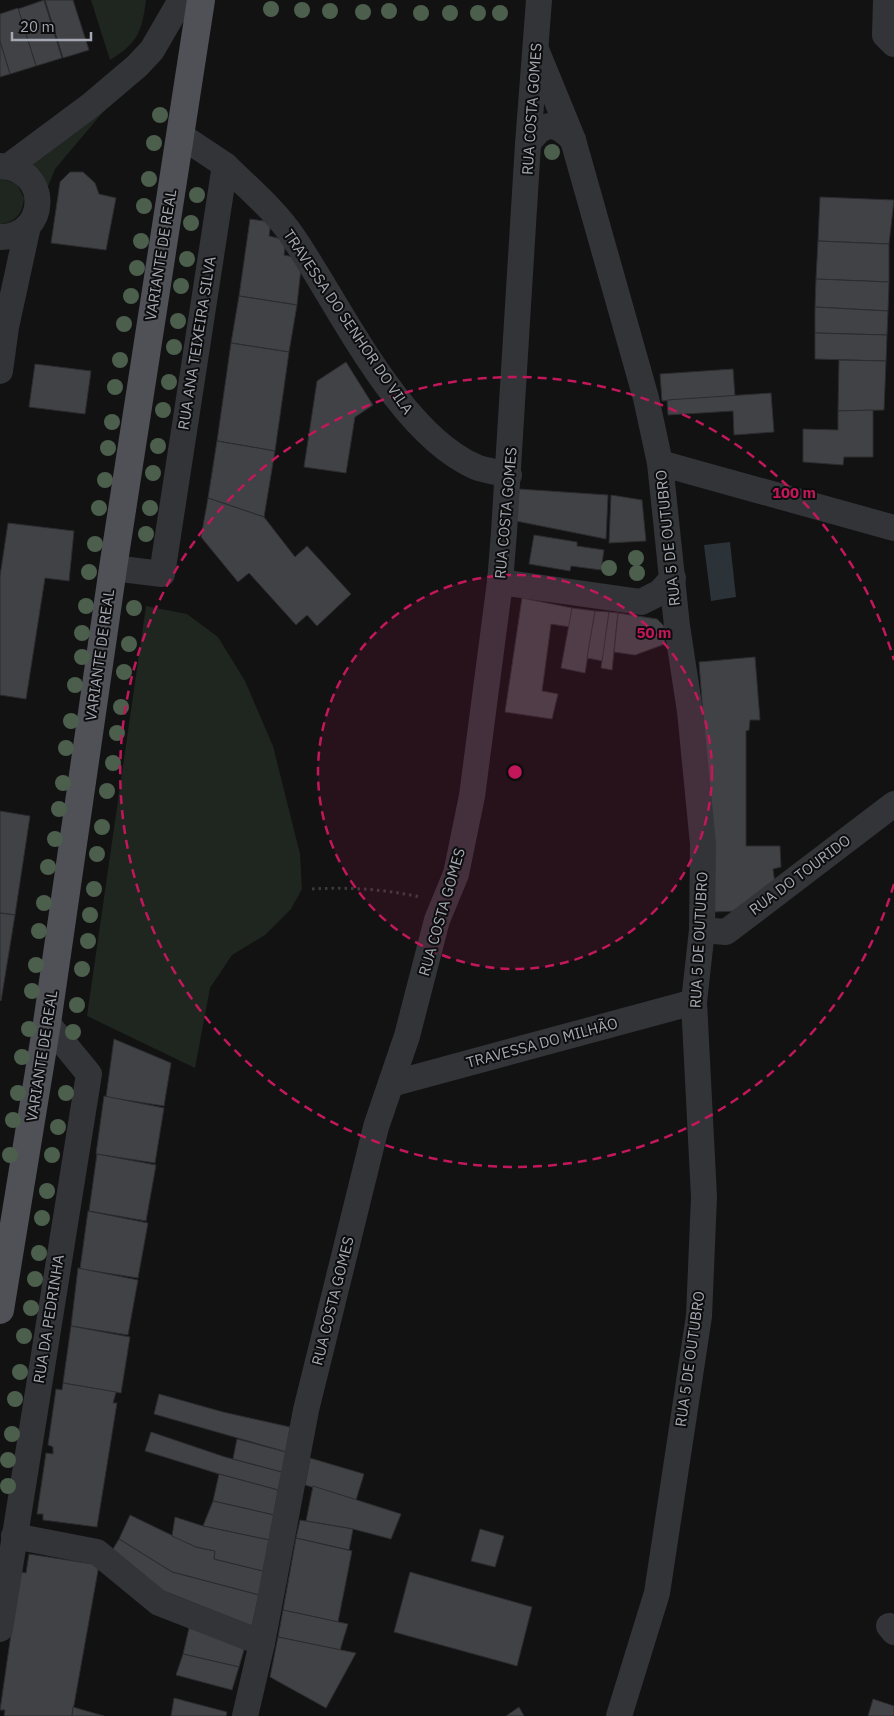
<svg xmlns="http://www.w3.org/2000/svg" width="894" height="1716" font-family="'IBM Plex Sans',sans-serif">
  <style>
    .green { fill: #1e261f }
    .water { fill: #2b3238 }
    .building { fill: #414246; stroke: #2c2c2f }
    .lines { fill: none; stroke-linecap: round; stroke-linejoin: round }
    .path { stroke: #393b3f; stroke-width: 3; stroke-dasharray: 2.5 4; stroke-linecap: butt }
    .minor { stroke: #333438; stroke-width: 26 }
    .major { stroke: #4f5157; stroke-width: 28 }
    .tree { fill: #4c5f4d }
    .ring { fill: none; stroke: #c2185b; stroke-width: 2.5; stroke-dasharray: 9 6 }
    .labels { text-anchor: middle; stroke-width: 4; stroke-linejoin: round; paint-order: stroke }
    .street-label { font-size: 15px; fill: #a4a8b3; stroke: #0d0d0e }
    .centre { fill: #c2185b; stroke: #0d0d0e; stroke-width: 2.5 }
    .ring-label { font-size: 15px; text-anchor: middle; font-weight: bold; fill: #c2185b; stroke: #0d0d0e; stroke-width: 4; stroke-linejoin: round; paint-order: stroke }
  </style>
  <rect width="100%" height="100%" fill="#121213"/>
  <!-- green -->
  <g class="green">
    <path d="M 91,0 L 146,0 C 142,31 138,43 110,60 Z"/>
    <polygon points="108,106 55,169 45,194 30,165"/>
    <path d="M 0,178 L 17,184 L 24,198 C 23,213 15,223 0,224 Z"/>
    <polygon points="146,606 187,614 218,637 245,681 273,746 300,854 302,889 291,909 265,935 232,955 210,988 195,1068 87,1016"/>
  </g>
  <!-- water -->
  <polygon class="water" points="730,542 736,597 711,601 704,545"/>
  <!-- building -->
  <g class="building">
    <polygon points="44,0 62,58 36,66 18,9"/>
    <polygon points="45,0 73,0 89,50 63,58"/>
    <polygon points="18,8 36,66 10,74 0,42 0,14"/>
    <polygon points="0,41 10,74 0,77"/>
    <polygon points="70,172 83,172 95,183 99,194 116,198 106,250 51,243 60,182"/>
    <polygon points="820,197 894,200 889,244 818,241"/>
    <polygon points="250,219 271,222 269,236 286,240 284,255 302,259 297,305 239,296"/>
    <polygon points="818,241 889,244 889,282 816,279"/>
    <polygon points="816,279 889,282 888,311 815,307"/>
    <polygon points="239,296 297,305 289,352 231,343"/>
    <polygon points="815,307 888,311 887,335 815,333"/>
    <polygon points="815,333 887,335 886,361 815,359"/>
    <polygon points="231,343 289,352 275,451 217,441"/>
    <polygon points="839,360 886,361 884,410 838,411"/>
    <polygon points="346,362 373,405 355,417 346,473 304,467 317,381"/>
    <polygon points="35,364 91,371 85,414 29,407"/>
    <polygon points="733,369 735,396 662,401 660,374"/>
    <polygon points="771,393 774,432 734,435 733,411 668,415 667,400"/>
    <polygon points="873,410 873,457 844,457 843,465 803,462 803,429 838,430 838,411"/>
    <polygon points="217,441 275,451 264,517 208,498"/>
    <polygon points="519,489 608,495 606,539 516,521"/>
    <polygon points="611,495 642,500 646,541 609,543"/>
    <polygon points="208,498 264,517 295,557 307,546 351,594 317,626 307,615 296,625 249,573 238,582 201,537"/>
    <polygon points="8,523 74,531 69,581 45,578 26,699 0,695 0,576"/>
    <polygon points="534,535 577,542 577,546 604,550 601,570 571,566 570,571 529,564"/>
    <polygon points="522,598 572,608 570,627 551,624 542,691 558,694 552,719 505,712"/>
    <polygon points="572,608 595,611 585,673 561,668"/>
    <polygon points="595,611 609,612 603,661 587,658"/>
    <polygon points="609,612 618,613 612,670 601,668"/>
    <polygon points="618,613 657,619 664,626 665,644 635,655 614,652"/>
    <polygon points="755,657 760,720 750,720 749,730 746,731 746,846 780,846 781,867 773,869 775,884 740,911 712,912 712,833 699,662"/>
    <polygon points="0,811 30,816 15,915 0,913"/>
    <polygon points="0,913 15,915 1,1001 0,1000"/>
    <polygon points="114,1039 171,1063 164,1106 106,1097"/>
    <polygon points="104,1096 164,1108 155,1163 96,1154"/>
    <polygon points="97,1154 156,1165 146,1221 89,1211"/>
    <polygon points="88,1211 148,1223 138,1278 80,1269"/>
    <polygon points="78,1268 138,1280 128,1335 71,1326"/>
    <polygon points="71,1326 130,1337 121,1393 63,1383"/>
    <polygon points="63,1383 116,1392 113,1403 117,1403 97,1527 43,1520 43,1514 37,1514 46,1453 53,1454 53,1447 48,1445 56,1389 62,1390"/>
    <polygon points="159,1394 223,1412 290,1427 286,1452 154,1414"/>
    <polygon points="151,1432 225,1457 282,1472 278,1490 219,1474 145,1451"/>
    <polygon points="237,1439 286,1452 282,1472 233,1459"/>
    <polygon points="310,1458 364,1474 356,1500 305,1485"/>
    <polygon points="219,1474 278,1490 274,1515 213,1501"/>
    <polygon points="313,1486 401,1514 391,1539 353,1529 306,1521"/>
    <polygon points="213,1501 274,1515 269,1540 203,1526"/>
    <polygon points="130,1515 196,1547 215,1551 214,1559 263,1571 259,1595 172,1572 119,1539"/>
    <polygon points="175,1517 203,1526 269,1540 263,1571 214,1559 215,1551 196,1547 172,1536"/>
    <polygon points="300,1520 353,1529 349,1550 296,1538"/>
    <polygon points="480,1529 504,1536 495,1567 471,1561"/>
    <polygon points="296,1538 352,1551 338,1622 283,1610"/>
    <polygon points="119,1539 172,1572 259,1595 252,1626 161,1590 110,1554"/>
    <polygon points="29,1554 99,1565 72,1716 4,1716 5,1710 0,1710 20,1572 26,1573"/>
    <polygon points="410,1572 532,1607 517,1666 394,1632"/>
    <polygon points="283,1610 348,1624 340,1650 278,1637"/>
    <polygon points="189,1628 246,1643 239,1667 183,1654"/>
    <polygon points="278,1637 356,1653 326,1708 270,1677"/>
    <polygon points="183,1654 239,1667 232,1690 176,1675"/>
    <polygon points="174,1698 227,1712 226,1716 171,1716"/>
    <polygon points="873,1699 894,1706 894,1716 868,1716"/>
    <polygon points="73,1707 104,1716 72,1716"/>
    <polygon points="519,1707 524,1716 506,1716"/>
  </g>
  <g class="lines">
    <!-- path -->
    <path class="path" d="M 312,889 C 348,887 384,889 420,897"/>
    <!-- minor -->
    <g class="minor">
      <polyline points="886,0 885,35 894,44"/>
      <polyline points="537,52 573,140"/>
      <path d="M 528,144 C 542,122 555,120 573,140 L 646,398 L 660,463 L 677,626 L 690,711 L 703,844 L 702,930 L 694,1002 L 704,1197 L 699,1316 L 657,1593 L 619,1716"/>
      <path d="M 225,165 C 248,188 275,210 293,237 C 340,306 398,433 476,467 C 486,471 499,472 509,475"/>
      <path d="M 0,166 C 51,168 49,237 0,237"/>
      <polyline points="9,166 91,105 137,66 152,50 181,0"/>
      <polyline points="0,371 6,327 28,226"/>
      <polyline points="660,463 894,528"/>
      <polyline points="113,568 162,574 225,165 180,135"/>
      <polyline points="500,582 641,602 659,593 673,578"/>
      <polyline points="702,930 726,932 894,804"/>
      <polyline points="391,1084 694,1002"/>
      <polyline points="14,1536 97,1552 159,1603 262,1643"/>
      <polyline points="889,1626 894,1632"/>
      <polyline points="0,1629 89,1074 47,1023"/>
      <polyline points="245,1716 262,1643 306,1410 376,1127 407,1036 437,920 456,874 472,796 500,582 504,532 528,144 539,0"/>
    </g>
    <!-- major -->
    <polyline class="major" points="0,1310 47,1023 113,568 201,0"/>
  </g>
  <!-- trees -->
  <g class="tree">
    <circle cx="271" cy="9" r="8"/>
    <circle cx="302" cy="10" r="8"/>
    <circle cx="330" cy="11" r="8"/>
    <circle cx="389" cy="11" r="8"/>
    <circle cx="363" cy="12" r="8"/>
    <circle cx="421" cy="13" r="8"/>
    <circle cx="450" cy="13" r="8"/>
    <circle cx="478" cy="13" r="8"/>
    <circle cx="500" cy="13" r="8"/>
    <circle cx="160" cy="115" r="8"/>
    <circle cx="154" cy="143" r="8"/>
    <circle cx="552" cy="152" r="8"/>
    <circle cx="149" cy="179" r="8"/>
    <circle cx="197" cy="195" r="8"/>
    <circle cx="144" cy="206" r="8"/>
    <circle cx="191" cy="223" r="8"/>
    <circle cx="141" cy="241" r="8"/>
    <circle cx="187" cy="259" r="8"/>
    <circle cx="137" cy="268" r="8"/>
    <circle cx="181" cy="286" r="8"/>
    <circle cx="131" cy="296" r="8"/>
    <circle cx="178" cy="321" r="8"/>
    <circle cx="124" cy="324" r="8"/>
    <circle cx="174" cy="347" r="8"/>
    <circle cx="120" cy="360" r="8"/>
    <circle cx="169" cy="382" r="8"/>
    <circle cx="115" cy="387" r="8"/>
    <circle cx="163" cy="410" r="8"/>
    <circle cx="112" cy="422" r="8"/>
    <circle cx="158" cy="446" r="8"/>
    <circle cx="108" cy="448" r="8"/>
    <circle cx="153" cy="473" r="8"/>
    <circle cx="105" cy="480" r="8"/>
    <circle cx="99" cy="508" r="8"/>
    <circle cx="150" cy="508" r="8"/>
    <circle cx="146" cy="534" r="8"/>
    <circle cx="95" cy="544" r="8"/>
    <circle cx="636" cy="558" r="8"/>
    <circle cx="609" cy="568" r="8"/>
    <circle cx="89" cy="572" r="8"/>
    <circle cx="637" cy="573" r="8"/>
    <circle cx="86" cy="606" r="8"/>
    <circle cx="134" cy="608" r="8"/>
    <circle cx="82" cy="633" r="8"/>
    <circle cx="129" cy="644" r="8"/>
    <circle cx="82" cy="657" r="8"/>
    <circle cx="124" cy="672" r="8"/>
    <circle cx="75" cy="685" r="8"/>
    <circle cx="121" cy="707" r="8"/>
    <circle cx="71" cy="721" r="8"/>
    <circle cx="117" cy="733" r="8"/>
    <circle cx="66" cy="748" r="8"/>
    <circle cx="113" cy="763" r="8"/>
    <circle cx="63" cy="783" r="8"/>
    <circle cx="107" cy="791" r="8"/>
    <circle cx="59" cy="809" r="8"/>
    <circle cx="102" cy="827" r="8"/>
    <circle cx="55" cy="839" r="8"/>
    <circle cx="97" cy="854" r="8"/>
    <circle cx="48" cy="867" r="8"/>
    <circle cx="94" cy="889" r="8"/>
    <circle cx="44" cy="903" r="8"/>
    <circle cx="90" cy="915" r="8"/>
    <circle cx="39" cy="931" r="8"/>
    <circle cx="88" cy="941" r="8"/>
    <circle cx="36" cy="965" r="8"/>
    <circle cx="82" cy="969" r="8"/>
    <circle cx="32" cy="991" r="8"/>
    <circle cx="77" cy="1005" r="8"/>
    <circle cx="29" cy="1029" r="8"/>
    <circle cx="73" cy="1032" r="8"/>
    <circle cx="22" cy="1057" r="8"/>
    <circle cx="18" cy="1093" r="8"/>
    <circle cx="66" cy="1093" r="8"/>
    <circle cx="13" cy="1120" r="8"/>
    <circle cx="58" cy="1127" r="8"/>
    <circle cx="10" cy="1155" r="8"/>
    <circle cx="52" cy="1155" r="8"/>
    <circle cx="47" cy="1191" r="8"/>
    <circle cx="42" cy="1218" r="8"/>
    <circle cx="39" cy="1253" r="8"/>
    <circle cx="35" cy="1279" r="8"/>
    <circle cx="31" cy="1308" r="8"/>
    <circle cx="24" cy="1336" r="8"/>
    <circle cx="20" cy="1372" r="8"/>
    <circle cx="15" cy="1399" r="8"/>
    <circle cx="12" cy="1434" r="8"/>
    <circle cx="8" cy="1460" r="8"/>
    <circle cx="8" cy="1486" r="8"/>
  </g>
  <!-- distance rings -->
  <circle cx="515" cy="772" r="197" fill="#c2185b" fill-opacity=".12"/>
  <g class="ring">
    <circle cx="515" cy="772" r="197"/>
    <path d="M894 884A395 395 0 1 1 894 660"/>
  </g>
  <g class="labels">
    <!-- street labels -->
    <g class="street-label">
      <text transform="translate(532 109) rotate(-86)" y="5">RUA COSTA GOMES</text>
      <text transform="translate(161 255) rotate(-81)" y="5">VARIANTE DE REAL</text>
      <text transform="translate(348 322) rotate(56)" y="5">TRAVESSA DO SENHOR DO VILA</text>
      <text transform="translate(197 343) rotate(-81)" y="5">RUA ANA TEIXEIRA SILVA</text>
      <text transform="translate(506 513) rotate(-85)" y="5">RUA COSTA GOMES</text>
      <text transform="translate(668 538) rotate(-96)" y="5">RUA 5 DE OUTUBRO</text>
      <text transform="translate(100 655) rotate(-82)" y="5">VARIANTE DE REAL</text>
      <text transform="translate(800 875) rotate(-37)" y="5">RUA DO TOURIDO</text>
      <text transform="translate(442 912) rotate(-74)" y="5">RUA COSTA GOMES</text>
      <text transform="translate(699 940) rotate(-87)" y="5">RUA 5 DE OUTUBRO</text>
      <text transform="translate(542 1043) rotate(-15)" y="5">TRAVESSA DO MILHÃO</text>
      <text transform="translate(42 1056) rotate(-81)" y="5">VARIANTE DE REAL</text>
      <text transform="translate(333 1301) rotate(-76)" y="5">RUA COSTA GOMES</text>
      <text transform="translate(49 1319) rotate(-81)" y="5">RUA DA PEDRINHA</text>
      <text transform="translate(690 1359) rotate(-82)" y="5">RUA 5 DE OUTUBRO</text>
    </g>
  </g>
  <circle cx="515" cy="772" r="8" class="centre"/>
  <g class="ring-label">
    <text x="794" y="498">100 m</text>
    <text x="654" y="638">50 m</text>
  </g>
  <!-- scale -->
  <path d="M12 32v8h79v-8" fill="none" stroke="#a4a8b3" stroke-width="2.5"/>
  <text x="20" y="32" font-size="15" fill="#a4a8b3" stroke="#0d0d0e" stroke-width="4" paint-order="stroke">20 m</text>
</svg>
